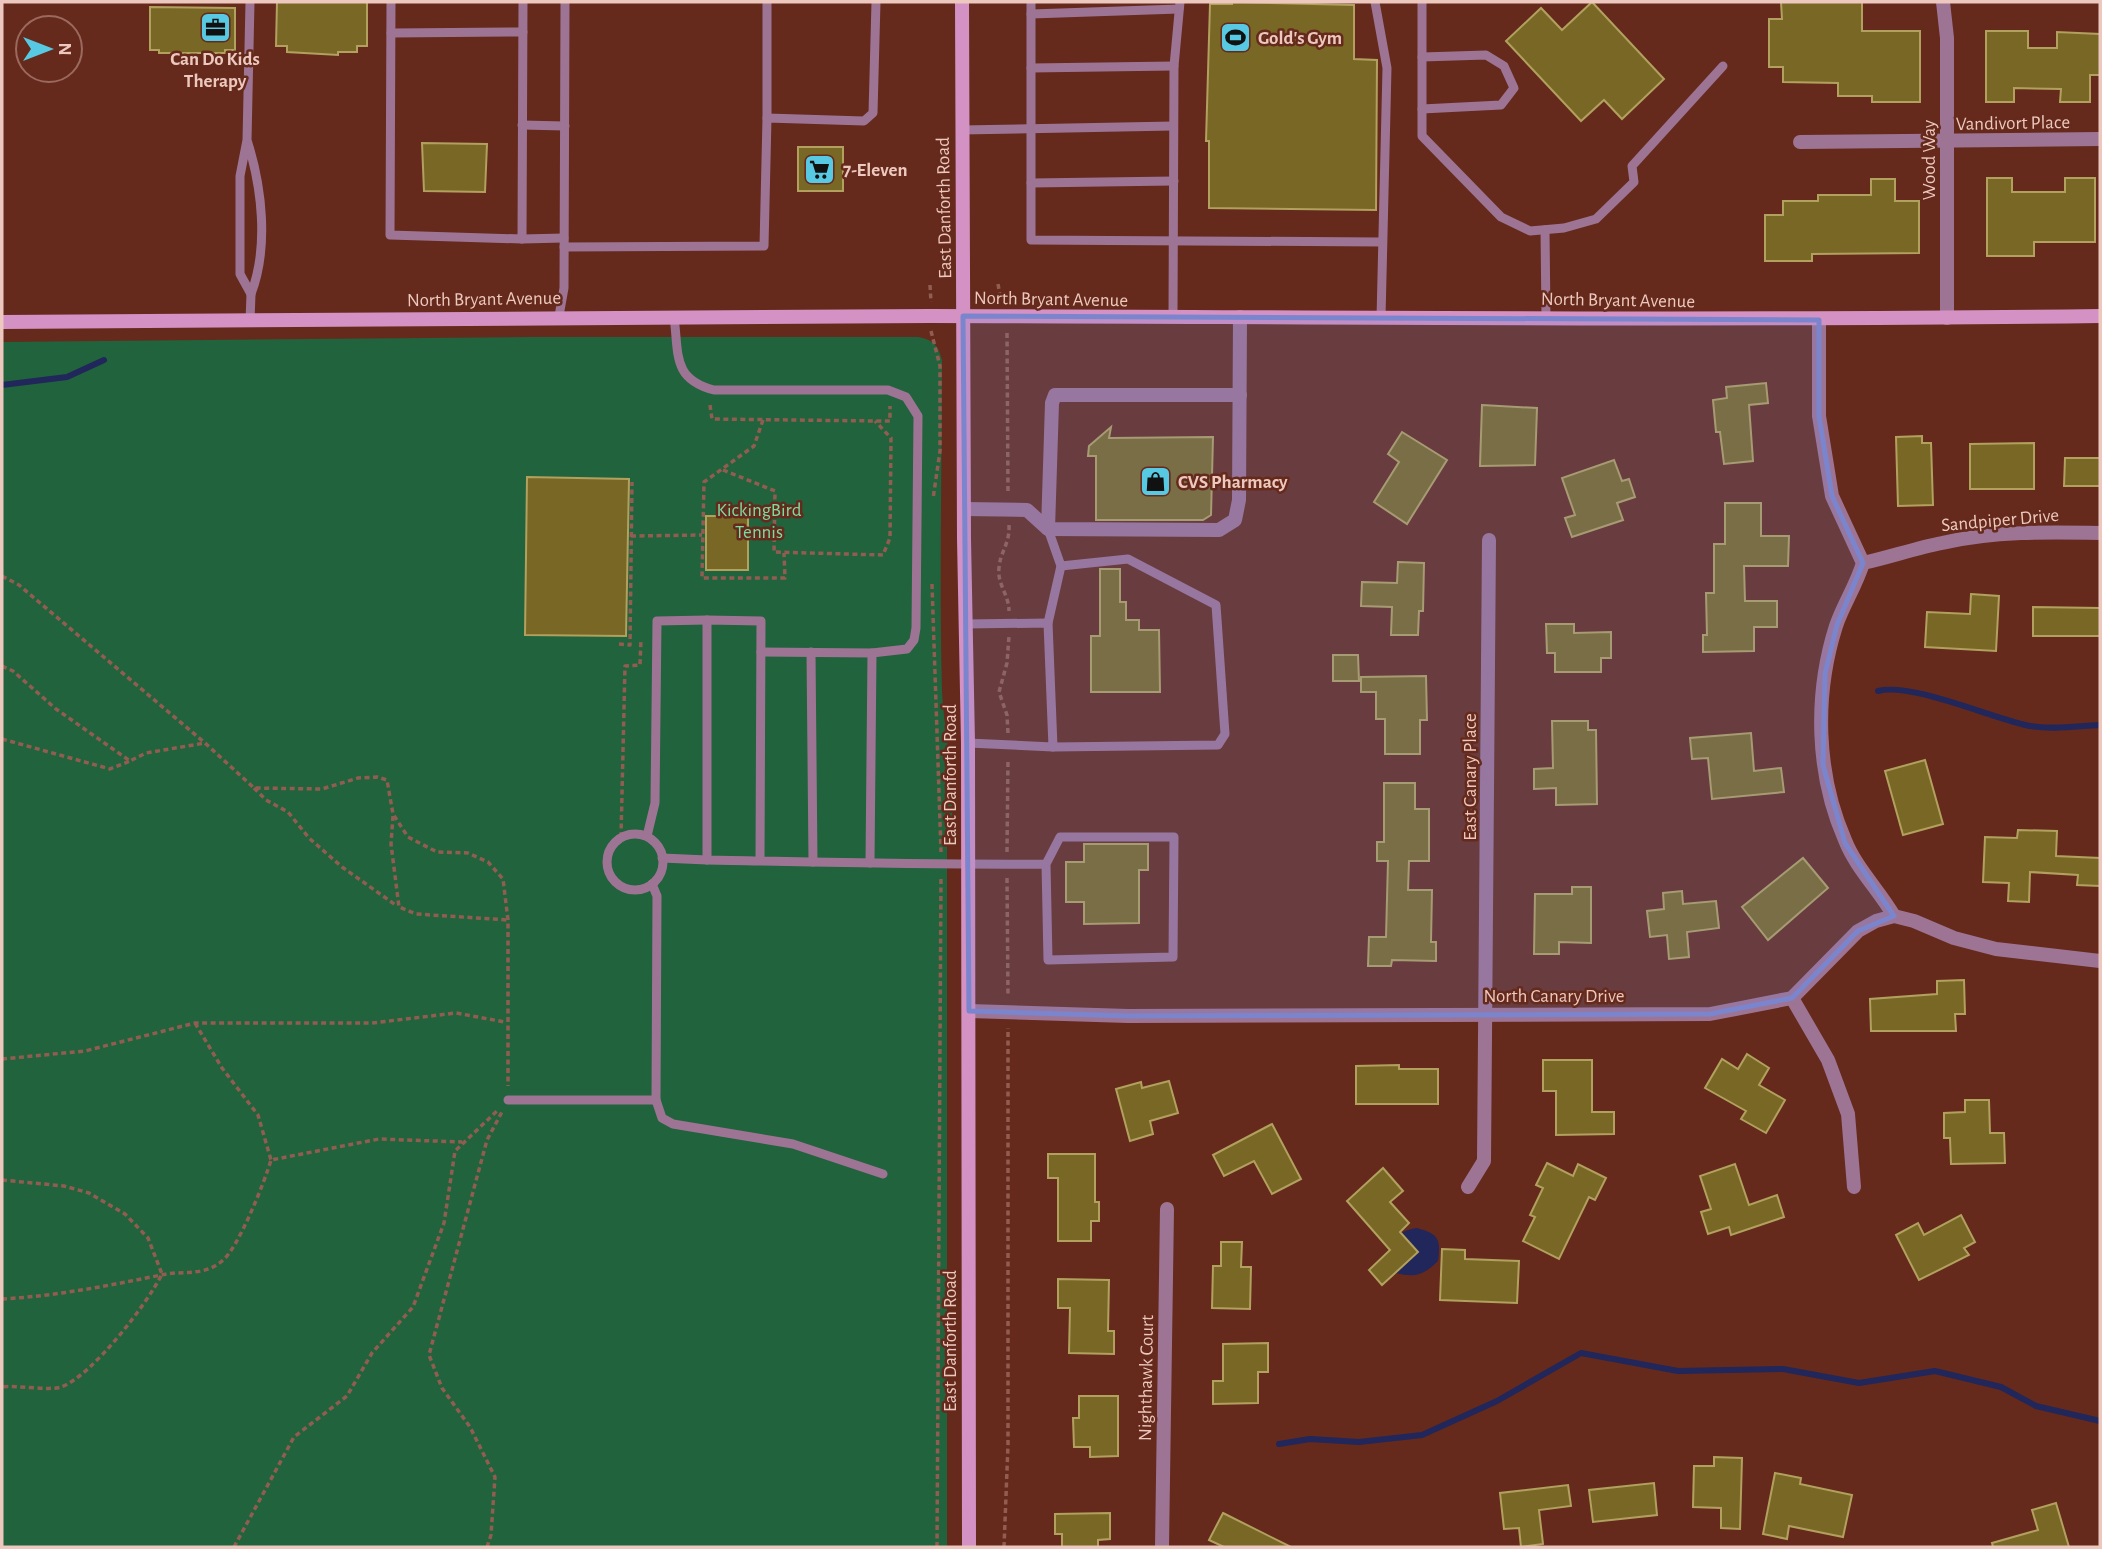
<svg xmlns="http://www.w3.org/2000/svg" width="2102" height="1549" font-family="'Alegreya Sans',sans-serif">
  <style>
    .green { fill: #21633d }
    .water { fill: #21265b }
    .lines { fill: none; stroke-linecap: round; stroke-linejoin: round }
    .stream { stroke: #21265b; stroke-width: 6 }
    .building { fill: #796825; stroke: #b2a05e; stroke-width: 2 }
    .path { stroke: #915d50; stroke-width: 3.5; stroke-dasharray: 5 3.5; stroke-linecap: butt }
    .lane { stroke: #9e7494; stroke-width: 9 }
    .street { stroke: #9e7494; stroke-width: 14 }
    .secondary { stroke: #d391c4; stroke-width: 14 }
    .marked { fill: #7b85cd; fill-opacity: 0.2; stroke: #7b85cd; stroke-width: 5; stroke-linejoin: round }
    .labels { text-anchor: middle; stroke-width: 5; stroke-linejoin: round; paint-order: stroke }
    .poi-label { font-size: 19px; font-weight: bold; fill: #edc8bf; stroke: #652a1c; text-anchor: start }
    .street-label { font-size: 19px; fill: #edc8bf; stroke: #652a1c }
    .park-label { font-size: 19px; fill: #7ddba0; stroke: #652a1c }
  </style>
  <rect width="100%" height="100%" fill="#652a1c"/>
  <!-- green -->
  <path class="green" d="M 530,337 L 918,337 C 934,340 938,345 942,360 C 942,470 939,580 942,690 C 943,729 962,809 947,843 L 947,1547 L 2,1547 L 2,342 Z"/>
  <!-- water -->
  <path class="water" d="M 1417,1228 C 1438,1234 1441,1238 1438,1261 C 1424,1275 1415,1278 1396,1273 L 1387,1256 C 1393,1238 1398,1231 1417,1228 Z"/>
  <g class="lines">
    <!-- stream -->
    <g class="stream">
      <polyline points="2,385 67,377 104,360"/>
      <path d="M 1878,691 C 1912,682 1993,719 2030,726 C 2053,730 2077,726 2100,725"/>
      <polyline points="1279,1444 1310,1439 1359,1442 1422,1435 1497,1401 1581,1353 1678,1371 1783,1369 1859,1383 1935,1371 2001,1387 2036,1406 2100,1421"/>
    </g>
  </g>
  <!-- building -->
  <g class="building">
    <polygon points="277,2 367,2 367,46 357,46 357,52 338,52 338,55 287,52 287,46 276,46"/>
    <polygon points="1232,2 1354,5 1354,59 1377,60 1376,210 1209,208 1209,141 1206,141 1210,4 1232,4"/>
    <polygon points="1592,2 1664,79 1622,119 1604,100 1581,121 1506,41 1541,8 1562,30"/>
    <polygon points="1781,2 1862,2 1862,31 1920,31 1920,102 1872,102 1872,96 1838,96 1838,83 1783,82 1783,67 1769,67 1769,19 1782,19"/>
    <polygon points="150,7 235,8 235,50 225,50 225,53 159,53 159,50 150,50"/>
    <polygon points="1986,31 2028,31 2028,48 2057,48 2057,32 2100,34 2100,75 2090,75 2090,102 2060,102 2061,89 2014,88 2014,102 1986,102"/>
    <polygon points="422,143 487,144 485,192 424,191"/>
    <rect x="798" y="147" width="45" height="44"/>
    <polygon points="1987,178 2012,178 2012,192 2065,192 2065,178 2095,178 2095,242 2034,242 2034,256 1987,256"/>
    <polygon points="1871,179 1895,179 1895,201 1919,201 1919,253 1812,254 1812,261 1765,261 1765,215 1783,215 1783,201 1818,201 1818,195 1871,195"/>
    <polygon points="1766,383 1768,403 1749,405 1753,461 1724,464 1720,432 1716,432 1713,400 1727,398 1726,387"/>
    <polygon points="1482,405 1537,408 1535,465 1480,466"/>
    <polygon points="1111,427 1109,438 1213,437 1211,515 1203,520 1096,520 1096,456 1088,456 1089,446"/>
    <polygon points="1402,432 1447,460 1407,524 1374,502 1399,462 1388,454"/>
    <polygon points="1922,436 1922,443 1931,443 1933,505 1898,506 1896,437"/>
    <polygon points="2034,443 2034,489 1970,489 1970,444"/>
    <polygon points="2065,458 2100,458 2100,486 2064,486"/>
    <polygon points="1614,460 1622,481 1629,479 1635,497 1617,503 1623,520 1572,537 1565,518 1575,515 1562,478"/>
    <polygon points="527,477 629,479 626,636 525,635"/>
    <polygon points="1725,503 1761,503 1761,536 1789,536 1788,566 1744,566 1745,601 1777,601 1777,627 1754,627 1754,651 1703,652 1703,635 1707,635 1706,593 1714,593 1714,544 1725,544"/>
    <rect x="706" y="516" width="42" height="54"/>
    <polygon points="1398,562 1424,563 1423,611 1419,611 1418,635 1391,635 1392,607 1361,606 1362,582 1397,583"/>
    <polygon points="1100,569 1120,569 1120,602 1126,602 1126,620 1139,620 1139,630 1159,630 1160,692 1091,692 1091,636 1100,636"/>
    <polygon points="1971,594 1999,596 1996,651 1925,647 1927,612 1970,614"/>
    <polygon points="2033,607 2100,608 2100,636 2033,636"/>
    <polygon points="1546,624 1574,624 1574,633 1611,632 1611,658 1601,658 1601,672 1555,672 1555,653 1547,653"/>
    <polygon points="1333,655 1358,655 1359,681 1333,681"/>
    <polygon points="1426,676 1427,720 1420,720 1420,754 1385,754 1385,719 1376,719 1376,692 1361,692 1361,677"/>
    <polygon points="1552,721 1588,721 1588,730 1596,730 1597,804 1556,805 1556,788 1534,789 1534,769 1553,768"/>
    <polygon points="1751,733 1754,771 1781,768 1784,792 1712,799 1708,758 1692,759 1690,738"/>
    <polygon points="1925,760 1943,824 1903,835 1885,771"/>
    <polygon points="1384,783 1415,783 1415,809 1429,809 1429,861 1409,861 1408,890 1432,890 1431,942 1436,942 1436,961 1392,960 1391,966 1368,966 1369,937 1386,937 1388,861 1377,861 1377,842 1384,842"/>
    <polygon points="2018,830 2057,831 2056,856 2100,858 2100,886 2077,885 2078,875 2030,872 2029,902 2008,901 2009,883 1983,882 1985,837 2017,838"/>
    <polygon points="1084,844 1148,844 1148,870 1139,870 1139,923 1084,924 1084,902 1066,902 1066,862 1084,862"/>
    <polygon points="1803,858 1828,888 1768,940 1742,907"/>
    <polygon points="1572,887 1591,887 1591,943 1559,942 1559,954 1534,954 1535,894 1572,894"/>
    <polygon points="1682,891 1683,904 1716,901 1719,928 1687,932 1689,957 1669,959 1667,935 1650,937 1647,911 1664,909 1663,893"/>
    <polygon points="1964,980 1965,1014 1955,1014 1956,1031 1871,1031 1870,999 1937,994 1937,981"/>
    <polygon points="1747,1054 1769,1068 1759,1085 1785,1100 1766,1133 1741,1119 1746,1111 1705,1088 1722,1059 1738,1069"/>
    <polygon points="1543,1060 1592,1060 1592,1112 1614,1112 1614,1134 1556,1135 1556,1091 1543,1091"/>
    <polygon points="1399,1065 1399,1069 1438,1069 1438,1104 1356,1104 1356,1066"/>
    <polygon points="1169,1081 1178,1113 1150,1121 1153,1134 1130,1141 1116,1089 1141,1082 1142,1088"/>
    <polygon points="1965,1100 1989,1100 1990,1133 2004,1133 2005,1163 1951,1164 1950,1138 1944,1138 1944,1113 1965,1112"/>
    <polygon points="1272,1124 1301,1179 1272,1194 1254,1161 1224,1176 1213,1155"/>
    <polygon points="1048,1154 1095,1154 1095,1202 1099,1202 1099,1221 1091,1221 1091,1241 1058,1241 1058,1178 1048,1178"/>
    <polygon points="1547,1163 1573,1176 1578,1164 1606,1178 1595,1200 1589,1197 1559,1259 1523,1241 1535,1217 1530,1215 1543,1188 1536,1185"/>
    <polygon points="1735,1164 1749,1205 1777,1195 1784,1217 1731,1235 1729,1227 1708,1234 1701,1212 1711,1209 1700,1176"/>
    <polygon points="1383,1168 1403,1191 1390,1202 1409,1223 1400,1232 1418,1252 1382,1285 1369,1270 1390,1250 1347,1201"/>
    <polygon points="1961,1215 1975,1242 1964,1248 1969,1255 1919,1280 1896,1235 1918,1223 1924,1235"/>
    <polygon points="1221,1242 1242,1242 1241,1267 1251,1267 1250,1309 1212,1308 1213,1266 1221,1266"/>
    <polygon points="1442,1249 1465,1250 1465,1259 1519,1261 1517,1303 1440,1300"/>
    <polygon points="1058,1279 1109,1280 1108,1331 1114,1331 1114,1354 1069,1353 1070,1308 1058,1308"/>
    <polygon points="1268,1343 1268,1372 1258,1372 1258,1403 1213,1404 1213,1381 1223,1381 1223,1344"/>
    <polygon points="1079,1396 1118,1396 1118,1456 1090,1457 1090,1447 1074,1447 1073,1418 1079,1418"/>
    <polygon points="1714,1457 1742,1458 1740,1529 1721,1528 1721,1508 1693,1507 1694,1466 1714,1466"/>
    <polygon points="1775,1473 1801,1478 1800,1484 1852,1495 1843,1537 1789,1526 1787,1539 1763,1534"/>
    <polygon points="1654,1483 1657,1515 1593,1522 1589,1490"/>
    <polygon points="1568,1485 1571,1506 1539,1510 1543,1544 1521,1547 1519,1528 1504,1529 1500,1493"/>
    <polygon points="2056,1503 2069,1547 1993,1547 1992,1543 2038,1530 2032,1510"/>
    <polygon points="1110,1513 1110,1539 1098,1540 1098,1547 1062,1547 1062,1534 1055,1534 1055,1514"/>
    <polygon points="1223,1513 1291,1547 1224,1547 1209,1540"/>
  </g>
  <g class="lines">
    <!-- path -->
    <g class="path">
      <polyline points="998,284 1001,301"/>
      <polyline points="930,285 931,302"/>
      <polyline points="931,331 940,366 940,451 933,499"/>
      <polyline points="1007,333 1008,493"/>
      <polyline points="710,405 712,419 875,421 890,421 890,406"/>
      <polyline points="763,420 754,446 704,482 702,578 785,578 784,553"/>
      <polyline points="723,470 775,491 774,552 883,555 890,538 891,438 875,421"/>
      <path d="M 1009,525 C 1010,544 1000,552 999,568 C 997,584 1009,595 1009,611"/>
      <polyline points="631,536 702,535"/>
      <polyline points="2,576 19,585 205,743 254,788 322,789 358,778 377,777 387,780 393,814 408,837 437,852 468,853 488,862 503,879 508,920 508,1086"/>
      <polyline points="932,584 941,852"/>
      <polyline points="619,644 630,645 632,482"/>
      <polyline points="2,666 13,671 56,709 130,761 146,753 205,743"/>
      <polyline points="1008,733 1007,715 999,692 1007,663 1009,636"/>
      <polyline points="2,739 110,769 130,761"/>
      <polyline points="254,788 266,800 288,812 309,838 342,867 397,906"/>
      <polyline points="393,816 391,844 399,907 416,914 508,920"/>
      <polyline points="621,837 625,666 640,665 641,639"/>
      <polyline points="1007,852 1008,759"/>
      <polyline points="1007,878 1008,996"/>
      <polyline points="195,1023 222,1068 258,1115 271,1160"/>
      <polyline points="2,1059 85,1051 195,1023 372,1023 456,1013 505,1022"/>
      <path d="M 2,1180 L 64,1186 L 89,1193 L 125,1214 L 148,1238 L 162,1274 C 147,1304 92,1376 61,1387 C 48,1391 18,1385 2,1387"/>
      <path d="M 2,1299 C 56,1296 107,1286 161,1275 C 183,1270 203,1277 222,1261 C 238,1249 265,1181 271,1160 L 379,1139 L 462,1142"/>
      <polyline points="234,1547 294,1437 347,1396 372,1353 413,1307 444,1223 455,1151 499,1109"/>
      <polyline points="487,1547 491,1535 495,1477 470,1427 442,1388 429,1355 487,1140 503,1110"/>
      <polyline points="937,1547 941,877"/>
      <polyline points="1004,1547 1008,1445 1008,1028"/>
    </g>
    <!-- lane -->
    <g class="lane">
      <polyline points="391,2 390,235 522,239 523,2"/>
      <polyline points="767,2 767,118"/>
      <polyline points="1031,2 1031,240 1381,242"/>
      <polyline points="1375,2 1387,68 1381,318"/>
      <polyline points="1422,2 1422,136 1501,217 1530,231 1564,228 1596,219 1634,182 1632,166 1723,66"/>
      <polyline points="1031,14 1179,9"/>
      <polyline points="391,33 523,32"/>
      <polyline points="1422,57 1486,55 1504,66 1514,88 1501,105 1422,109"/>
      <polyline points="1031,68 1174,66"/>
      <polyline points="522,125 565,126"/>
      <polyline points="961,130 1173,126"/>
      <path d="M 247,140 C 262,187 269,247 251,294 L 240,274 L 240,176 L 247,140 L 250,2"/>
      <polyline points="1031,183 1174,181"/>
      <polyline points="1545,230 1546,317"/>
      <polyline points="522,239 564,238"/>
      <polyline points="564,247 764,246 767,118 864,121 873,113 876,2"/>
      <polyline points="559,316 564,288 565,2"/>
      <polyline points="1173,316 1174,66 1180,2"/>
      <path d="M 674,317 C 679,354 672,379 714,390 L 888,390 L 906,397 L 918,416 L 916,628 L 914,640 L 907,649 L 872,653"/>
      <polyline points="250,321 251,294"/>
      <polyline points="1048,529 1061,566 1048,623"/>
      <polyline points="966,624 1048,623 1053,747 968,743"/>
      <polyline points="761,652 872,653 870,863"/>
      <polyline points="811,652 813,862"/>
      <polyline points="1053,747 1218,745 1225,734 1216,605 1128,559 1061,566"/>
      <circle cx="635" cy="862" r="28"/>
      <polyline points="647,836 655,803 657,621 707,620"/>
      <polyline points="662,858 707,860"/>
      <path d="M 760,861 L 761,621 L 707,620 L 707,860 C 820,862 933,865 1046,864 L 1048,960 L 1173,957 L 1174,837 L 1060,837 L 1046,864"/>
      <polyline points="508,1100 656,1100 657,896 652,884"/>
      <polyline points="656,1100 662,1118 673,1124 793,1144 883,1174"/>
    </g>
    <!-- street -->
    <g class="street">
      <polyline points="1943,2 1947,38 1947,318"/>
      <polyline points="1800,142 2100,139"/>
      <path d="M 1819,320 L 1819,416 L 1832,496 L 1863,563 C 1856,586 1843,605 1836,626 C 1814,695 1816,774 1845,840 C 1856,868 1879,890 1894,916"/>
      <polyline points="964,509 1027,510 1048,529 1219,530 1235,520 1239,500 1240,317"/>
      <polyline points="1048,529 1052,403 1055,395 1240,395"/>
      <path d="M 1863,563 C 1890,557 1916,548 1942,543 C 1994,531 2048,532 2100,533"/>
      <polyline points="1792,998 1828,1060 1848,1114 1854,1187"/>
      <polyline points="969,1011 1128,1016 1710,1014 1792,998 1858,931 1876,921 1894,916 1914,921 1954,938 1996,949 2100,961"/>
      <polyline points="1468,1187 1484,1161 1489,540"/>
      <polyline points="1162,1547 1167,1209"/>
    </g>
    <!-- secondary -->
    <g class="secondary">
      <polyline points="962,2 964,539 968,743 969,1547"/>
      <path d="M 2,322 C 311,321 620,316 930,316 C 1320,317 1710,321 2100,316"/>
    </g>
  </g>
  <!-- marked area -->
  <path class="marked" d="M 963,316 L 1819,320 L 1819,416 L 1832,496 L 1863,563 L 1837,625 L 1825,674 L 1823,765 L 1845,843 L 1894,916 L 1858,931 L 1792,998 L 1710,1014 L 1128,1016 L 969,1011 Z"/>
  <!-- icons -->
  <defs>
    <symbol id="office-square" viewBox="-11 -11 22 22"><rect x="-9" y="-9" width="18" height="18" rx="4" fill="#57c9e2" stroke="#652a1c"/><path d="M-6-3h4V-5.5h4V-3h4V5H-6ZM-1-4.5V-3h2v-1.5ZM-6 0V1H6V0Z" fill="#111"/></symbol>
    <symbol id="stadium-square" viewBox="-11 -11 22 22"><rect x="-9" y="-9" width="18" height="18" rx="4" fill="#57c9e2" stroke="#652a1c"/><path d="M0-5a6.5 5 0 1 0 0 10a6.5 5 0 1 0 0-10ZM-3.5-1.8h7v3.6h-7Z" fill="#111"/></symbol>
    <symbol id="supermarket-square" viewBox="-11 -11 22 22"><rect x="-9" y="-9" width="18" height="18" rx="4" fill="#57c9e2" stroke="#652a1c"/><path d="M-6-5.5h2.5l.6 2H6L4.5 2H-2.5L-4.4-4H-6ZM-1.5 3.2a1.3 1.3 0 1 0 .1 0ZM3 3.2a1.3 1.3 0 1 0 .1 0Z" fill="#111"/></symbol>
    <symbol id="shop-square" viewBox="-11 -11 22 22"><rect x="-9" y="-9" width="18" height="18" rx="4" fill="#57c9e2" stroke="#652a1c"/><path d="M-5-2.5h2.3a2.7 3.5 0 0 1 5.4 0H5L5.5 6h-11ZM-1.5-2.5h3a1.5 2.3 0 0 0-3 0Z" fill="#111"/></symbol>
  </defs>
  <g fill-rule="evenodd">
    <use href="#office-square" x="198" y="10" width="35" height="35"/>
    <use href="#stadium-square" x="1218" y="20" width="35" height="35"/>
    <use href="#supermarket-square" x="802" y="152" width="35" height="35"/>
    <use href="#shop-square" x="1138" y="464" width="35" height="35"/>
  </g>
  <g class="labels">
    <!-- poi labels -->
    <g class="poi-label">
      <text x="1258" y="44">Gold's Gym</text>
      <text x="215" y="65" text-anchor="middle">Can Do Kids<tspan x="215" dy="22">Therapy</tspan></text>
      <text x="843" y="176">7-Eleven</text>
      <text x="1178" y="488">CVS Pharmacy</text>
    </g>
    <!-- street labels -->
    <g class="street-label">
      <text transform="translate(2013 122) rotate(-1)" y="7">Vandivort Place</text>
      <text transform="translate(1928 160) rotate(-90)" y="7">Wood Way</text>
      <text transform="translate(943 208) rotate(-91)" y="7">East Danforth Road</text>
      <text transform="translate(484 298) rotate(-1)" y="7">North Bryant Avenue</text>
      <text transform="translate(1051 298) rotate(1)" y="7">North Bryant Avenue</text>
      <text transform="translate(1618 299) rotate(1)" y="7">North Bryant Avenue</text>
      <text transform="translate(2000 519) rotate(-5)" y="7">Sandpiper Drive</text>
      <text transform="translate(949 775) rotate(-90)" y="7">East Danforth Road</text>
      <text transform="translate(1469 777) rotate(-90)" y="7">East Canary Place</text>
      <text x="1554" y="1002">North Canary Drive</text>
      <text transform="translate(949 1341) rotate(-90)" y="7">East Danforth Road</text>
      <text transform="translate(1145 1378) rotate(-89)" y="7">Nighthawk Court</text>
    </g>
    <!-- park labels -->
    <g class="park-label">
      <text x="759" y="516">KickingBird<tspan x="759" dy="22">Tennis</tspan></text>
    </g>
  </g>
  <!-- border -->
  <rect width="2102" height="1549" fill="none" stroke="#edc8bf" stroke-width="7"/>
  <!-- north arrow -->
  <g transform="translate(49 49) rotate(90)"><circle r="33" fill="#652a1c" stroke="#9b695d" stroke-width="2"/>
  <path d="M0-5L12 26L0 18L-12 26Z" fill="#57c9e2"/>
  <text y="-10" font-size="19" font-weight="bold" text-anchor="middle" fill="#edc8bf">N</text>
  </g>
</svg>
